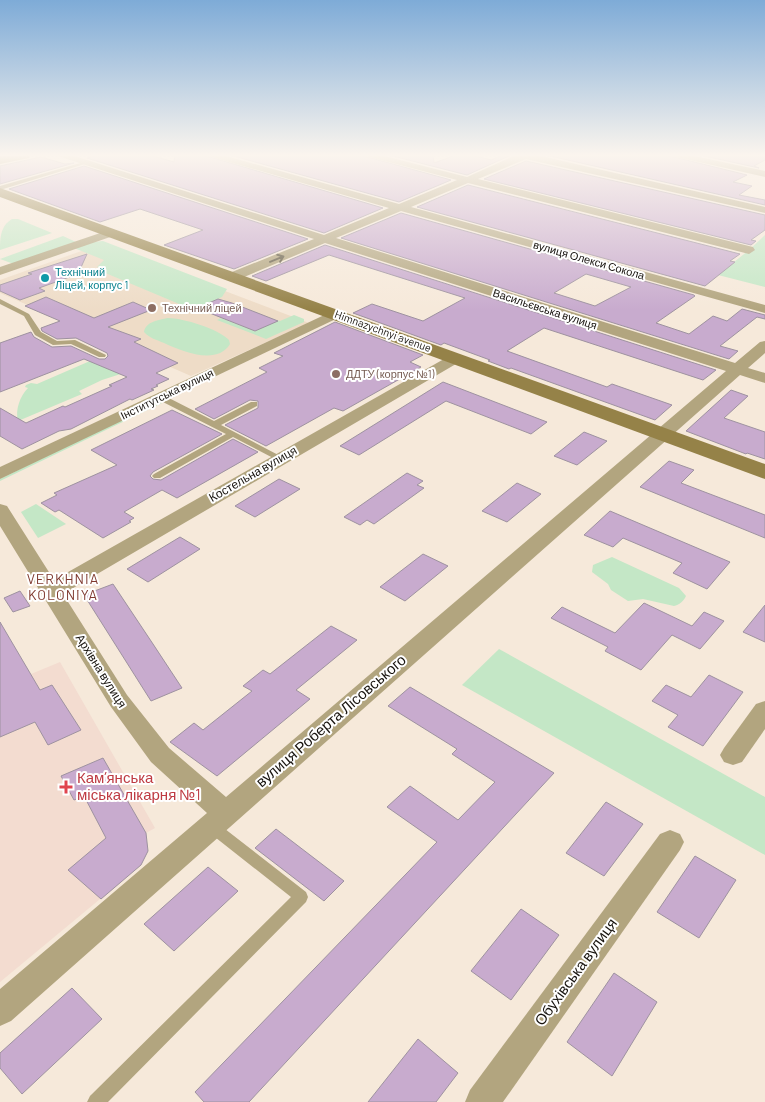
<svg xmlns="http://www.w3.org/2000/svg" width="765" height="1102" font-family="Barlow,sans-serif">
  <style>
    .built { fill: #eedcc7 }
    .medical { fill: #f3dcd0 }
    .green { fill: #c4e7c6 }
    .building { fill: #c8abce; stroke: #9e92a0; fill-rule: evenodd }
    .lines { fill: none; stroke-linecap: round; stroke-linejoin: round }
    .lane { fill: #b2a57f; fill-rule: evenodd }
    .street { fill: #b2a57f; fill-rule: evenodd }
    .secondary { fill: #958248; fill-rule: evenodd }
    .oneway { stroke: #645c46 }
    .culture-dot { fill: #0f9aa8; stroke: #fff; stroke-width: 2 }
    .education-dot { fill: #8d6e63; stroke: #fff; stroke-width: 2 }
    .health-dot { fill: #e0444e; stroke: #fff; stroke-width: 2 }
    .labels { text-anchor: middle; stroke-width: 4; stroke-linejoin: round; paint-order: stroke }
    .far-street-label { font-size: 11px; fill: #17130e; stroke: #fff }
    .far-culture-label { font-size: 11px; fill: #0d838f; stroke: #fff; text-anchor: start }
    .far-education-label { font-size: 11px; fill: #785e54; stroke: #fff; text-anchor: start }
    .street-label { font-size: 12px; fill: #17130e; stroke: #fff }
    .neighbourhood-label { font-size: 14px; letter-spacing: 1px; fill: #7f392f; stroke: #fff }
    .near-street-label { font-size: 15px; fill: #17130e; stroke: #fff }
    .near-health-label { font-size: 15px; fill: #be3a42; stroke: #fff; text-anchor: start }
  </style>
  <rect width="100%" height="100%" fill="#f6e9da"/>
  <!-- built -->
  <polygon class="built" points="101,244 309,323 191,376 0,293 0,280"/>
  <!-- medical -->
  <polygon class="medical" points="21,658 31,674 60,662 155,828 146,833 141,865 0,982 0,666"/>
  <!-- green -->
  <g class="green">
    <path d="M 12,219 L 18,219 L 52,233 L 0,250 C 0,239 0,226 12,219 Z"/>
    <polygon points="765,235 765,287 718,275 749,250"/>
    <polygon points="63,236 76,242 14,264 0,259"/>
    <polygon points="103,241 227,289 222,297 198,308 207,312 203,314 103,272 106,270 97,267 104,260 74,248 93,242"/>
    <polygon points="294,315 304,319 304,322 266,339 217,320 221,318 255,331 277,320 280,321"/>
    <path d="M 168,318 C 183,318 219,329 229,340 L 230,344 C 217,366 181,351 164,343 C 157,340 149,338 144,332 C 146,321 159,320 168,318 Z"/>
    <path d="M 90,361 L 130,371 L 102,380 L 79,391 L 82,394 L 18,421 C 15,410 20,396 28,388 L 25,387 L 26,385 L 31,383 L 37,384 Z"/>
    <polygon points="157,402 162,403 0,481 0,479"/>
    <polygon points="36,504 66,524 38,538 21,512"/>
    <path d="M 612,557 L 679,588 L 686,596 C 684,601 679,605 674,606 L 643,599 L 628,601 L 611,590 L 608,584 L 592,572 L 593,565 Z"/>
    <polygon points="499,649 765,797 765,855 462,685"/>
  </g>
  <!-- building -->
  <g class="building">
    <polygon points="97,155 150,155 174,162 175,155 203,155 383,208 324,233 87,158"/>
    <polygon points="230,155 360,155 451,180 399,202"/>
    <polygon points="389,155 433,155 434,163 456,155 472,155 491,160 502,155 511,155 467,175"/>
    <polygon points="546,155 666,155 747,175 733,182 752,186 739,195 765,200 765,205"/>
    <polygon points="700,155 765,155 765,160 754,166 759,168"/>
    <polygon points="41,157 65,164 74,163 0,184 0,166"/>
    <polygon points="526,161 765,215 765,230 751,240 756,241 751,245 484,179"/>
    <polygon points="84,166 308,239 234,269 164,245 203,230 140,209 100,222 9,189"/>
    <polygon points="468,185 740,254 730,261 735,262 705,286 417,207"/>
    <path d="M 401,213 L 694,295 L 695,296 L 656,323 L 689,334 L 713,316 L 727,321 L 742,309 L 765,315 L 765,319 L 757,317 L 720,346 L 738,351 L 729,359 L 341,238 ZM 586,274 L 631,287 L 595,306 L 554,293 Z"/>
    <polygon points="325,245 716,370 703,380 544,328 507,351 607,387 612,384 672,405 655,420 511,368 509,369 488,361 490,360 444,343 441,345 353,313 372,304 423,321 465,298 329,255 266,281 252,276"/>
    <polygon points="87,254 78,274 39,288 45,291 20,300 0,291 0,285 32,274 28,273"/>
    <polygon points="46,297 94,318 133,302 151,310 108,327 141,339 134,342 178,363 156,373 169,379 156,385 158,386 151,389 154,390 132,400 130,399 71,429 59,431 22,449 0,436 0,408 26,423 63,406 65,407 112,386 109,385 127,377 84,359 0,392 0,343 31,332 34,337 52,347 71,346 99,359 105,359 108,356 107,353 76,338 57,339 42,331 41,328 60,321 25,306"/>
    <polygon points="218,299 232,303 278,321 255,331 197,308"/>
    <polygon points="335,322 423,355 410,362 421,367 343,411 334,408 266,446 225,425 258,408 258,401 250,400 214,419 195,409 267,372 259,368 283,356 274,353"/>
    <polygon points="443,382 547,422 531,434 446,401 359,455 340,446"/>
    <polygon points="731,390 748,396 724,418 765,432 765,459 747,453 746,454 686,431"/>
    <polygon points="172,410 222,434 153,472 150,476 153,479 161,480 233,439 258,452 177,498 162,490 124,512 134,518 129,521 131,522 103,538 59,510 55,512 41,503 57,495 54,493 117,465 91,450"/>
    <polygon points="584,432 607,441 577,465 554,456"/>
    <polygon points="669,461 694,470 681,483 765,515 765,538 640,487"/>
    <polygon points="407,473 423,481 417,485 424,488 374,524 367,520 360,525 344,517"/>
    <polygon points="279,479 300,489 255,517 235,506"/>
    <polygon points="517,483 541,494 507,522 482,511"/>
    <polygon points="610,511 730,562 707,589 673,573 682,563 623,538 613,547 584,535"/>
    <polygon points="180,537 200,549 148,582 127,569"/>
    <polygon points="423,554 448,566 405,601 380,587"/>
    <polygon points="113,584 153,644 182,688 151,701 84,595"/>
    <polygon points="20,591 30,606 13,612 4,598"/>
    <polygon points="644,603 692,626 704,612 724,621 700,649 672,635 641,670 605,651 608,647 551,618 562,607 615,633"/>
    <polygon points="765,605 765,642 743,632"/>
    <polygon points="0,622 40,690 52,685 81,730 48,745 35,722 0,737"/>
    <polygon points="331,626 357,640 296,690 310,699 217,776 170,742 194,723 203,730 252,691 243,686 263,670 270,674"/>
    <polygon points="709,675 743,692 703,746 668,727 678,715 652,701 666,685 691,697"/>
    <polygon points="410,687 554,773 249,1102 204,1102 195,1092 437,842 387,807 410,786 458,820 495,782 452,754 457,749 388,706"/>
    <polygon points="103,758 146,833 148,851 141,865 101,899 68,870 106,838 84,796 74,800 61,776"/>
    <polygon points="606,802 643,824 604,876 566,853"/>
    <polygon points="276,829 344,881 324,901 255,848"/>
    <polygon points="695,856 736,880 699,938 657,912"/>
    <polygon points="208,867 238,891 174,951 144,924"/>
    <polygon points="521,909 559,935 511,1000 471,971"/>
    <polygon points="614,973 657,1002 612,1076 567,1042"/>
    <polygon points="72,988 102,1019 22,1094 0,1068 0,1053"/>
    <polygon points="418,1039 458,1073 436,1102 368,1102"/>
  </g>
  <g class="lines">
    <!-- lane -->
    <g class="lane">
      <polygon points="84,162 88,163 0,190 0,186"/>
      <polygon points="0,299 29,314 41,332 57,341 75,340 106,355 105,357 99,357 71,344 53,345 35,335 24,316 0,304"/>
      <polygon points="157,395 163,395 214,421 251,402 257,402 257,406 221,425 284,458 280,461 277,460 233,437 160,478 154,478 152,476 154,474 226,434 157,399"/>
      <polygon points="211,820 216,822 306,892 308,897 306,902 108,1102 87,1102 90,1096 291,897 206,830 204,826 206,822"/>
    </g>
    <!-- street -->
    <g class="street">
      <polygon points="55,155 71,155 324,235 389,208 205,155 222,155 399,204 457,180 362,155 380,155 467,177 516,155 536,155 765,207 765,213 526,159 478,179 753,247 755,250 749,254 468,183 411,207 765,305 765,313 401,211 336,238 735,363 760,342 765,341 765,353 748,368 765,373 765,383 740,375 11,1021 0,1026 0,989 207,813 151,762 111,707 0,526 0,504 7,506 54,580 451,355 461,355 463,358 461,361 63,594 127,695 169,748 226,797 726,371 325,243 237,280 227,280 226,277 227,274 314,239"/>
      <polygon points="668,155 689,155 765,171 765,177"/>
      <polygon points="112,229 116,231 118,233 116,235 0,275 0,267"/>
      <polygon points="335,310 340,311 342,314 340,317 0,479 0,467"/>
      <polygon points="765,701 765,729 742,762 733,765 724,762 720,755 724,748 756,704"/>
      <polygon points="670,830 680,834 684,842 680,850 503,1102 465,1102 470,1090 660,834"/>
    </g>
    <!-- secondary -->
    <g class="secondary">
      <polygon points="30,155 29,158 0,164 0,156"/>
      <polygon points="0,188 765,464 765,479 0,197"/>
    </g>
  </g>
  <!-- one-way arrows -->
  <defs><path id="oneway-shaft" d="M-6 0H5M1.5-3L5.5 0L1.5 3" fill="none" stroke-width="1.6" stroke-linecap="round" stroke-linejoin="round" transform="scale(1.25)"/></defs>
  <use class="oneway" href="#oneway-shaft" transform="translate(277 259) rotate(-22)"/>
  <!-- sky -->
  <linearGradient id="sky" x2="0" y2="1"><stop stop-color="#7eabd7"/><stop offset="0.5" stop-color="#fbf5ee"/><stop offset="1" stop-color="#fbf5ee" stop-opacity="0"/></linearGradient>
  <rect width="765" height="310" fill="url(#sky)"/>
  <!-- markers -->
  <circle class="culture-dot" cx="45" cy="278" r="5"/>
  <g class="education-dot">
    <circle cx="152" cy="308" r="5"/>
    <circle cx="336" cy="374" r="5"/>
  </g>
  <path class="health-dot" d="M63.5 779.5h5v5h5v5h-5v5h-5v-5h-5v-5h5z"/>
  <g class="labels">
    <!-- far-street labels -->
    <g class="far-street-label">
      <text transform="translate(589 260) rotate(16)" y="4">вулиця Олекси Сокола</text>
      <text transform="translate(545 309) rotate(18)" y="4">Васильєвська вулиця</text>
      <text transform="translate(383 331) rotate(20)" y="4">Himnazychnyi avenue</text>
      <text transform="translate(167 394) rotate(-26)" y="4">Інститутська вулиця</text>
    </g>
    <!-- far-culture labels -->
    <g class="far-culture-label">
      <text x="55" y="276">Технічний<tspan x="55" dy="13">Ліцей, корпус 1</tspan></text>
    </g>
    <!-- far-education labels -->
    <g class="far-education-label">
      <text x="162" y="312">Технічний ліцей</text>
      <text x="346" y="378">ДДТУ (корпус №1)</text>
    </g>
    <!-- street labels -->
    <g class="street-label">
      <text transform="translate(253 474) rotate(-30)" y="4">Костельна вулиця</text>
      <text transform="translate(101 671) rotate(58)" y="4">Архівна вулиця</text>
    </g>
    <!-- neighbourhood labels -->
    <g class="neighbourhood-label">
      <text x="63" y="584">VERKHNIA<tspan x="63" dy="16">KOLONIYA</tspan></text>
    </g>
    <!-- near-street labels -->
    <g class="near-street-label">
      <text transform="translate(331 721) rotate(-41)" y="5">вулиця Роберта Лісовського</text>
      <text transform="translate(576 972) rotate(-54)" y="5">Обухівська вулиця</text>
    </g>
    <!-- near-health labels -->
    <g class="near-health-label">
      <text x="77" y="783">Кам’янська<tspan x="77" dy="17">міська лікарня №1</tspan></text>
    </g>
  </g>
</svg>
